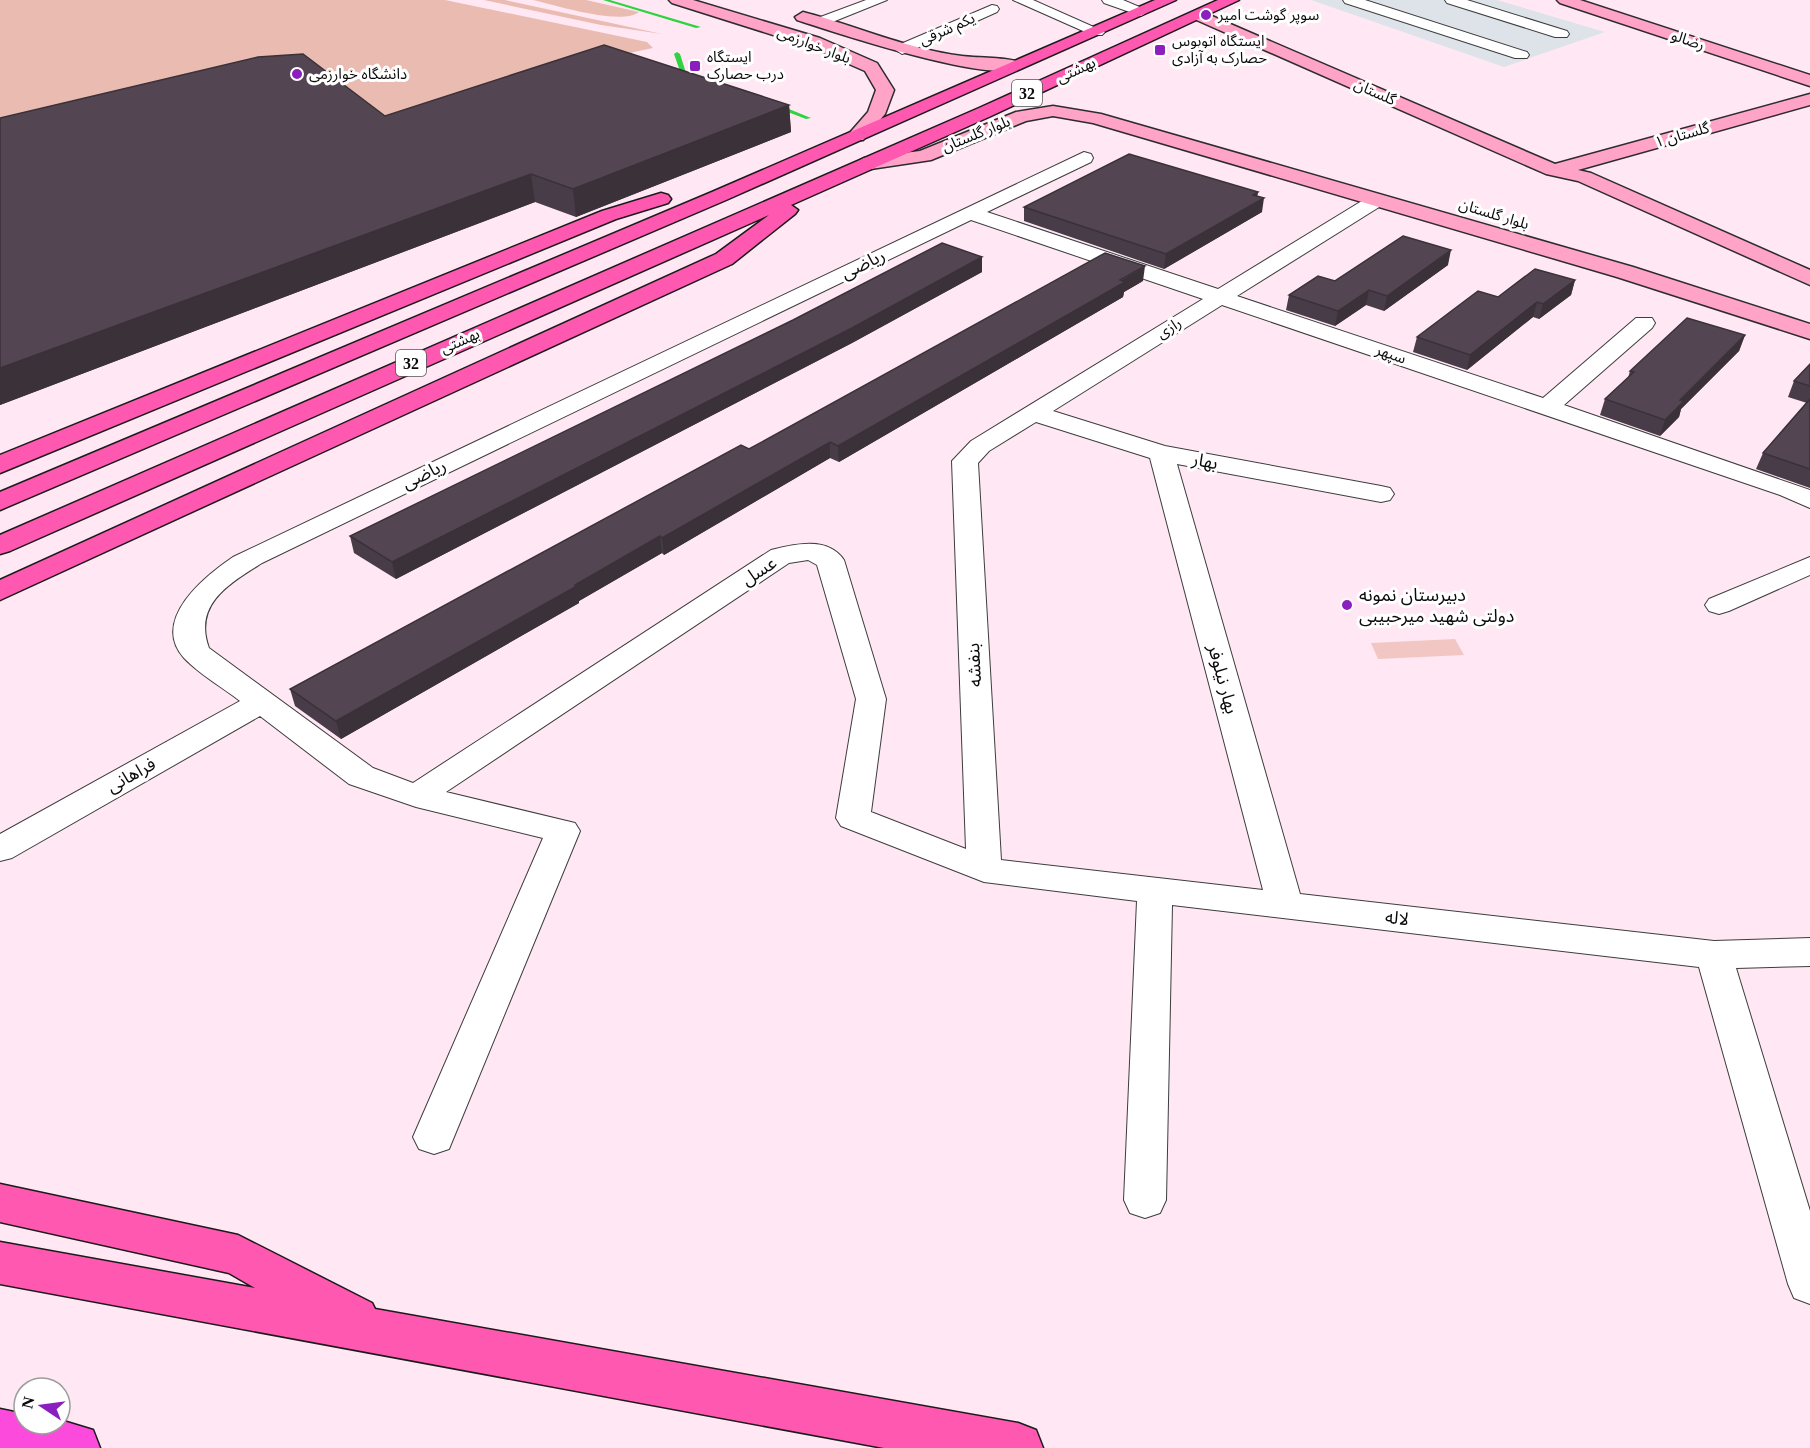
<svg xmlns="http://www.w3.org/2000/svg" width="1810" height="1448" font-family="'Times New Roman','Noto Sans Arabic',serif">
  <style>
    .industrial { fill: #dee3ea }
    .green { fill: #eabcb1 }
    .pitch { fill: #f1c6c3 }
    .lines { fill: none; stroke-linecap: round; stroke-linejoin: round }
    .stream { fill: #2fd241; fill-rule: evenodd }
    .street-casing { stroke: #3d3d3d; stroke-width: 2 }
    .secondary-casing { stroke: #2c2c2c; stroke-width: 3 }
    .primary-casing { stroke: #1b1b1b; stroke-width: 3 }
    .highway-casing { stroke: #1b1b1b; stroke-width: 3 }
    .street { fill: #fff; fill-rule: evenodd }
    .secondary { fill: #ffa3c7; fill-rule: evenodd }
    .primary { fill: #ff58b0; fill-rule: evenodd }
    .highway { fill: #fb4adc; fill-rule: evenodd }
    .wall { fill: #473c47 }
    .shaded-wall { fill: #3a3139 }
    .building { fill: #534652; stroke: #3a3139; stroke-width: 1.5 }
    .poi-dot { fill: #8a1ebf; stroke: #fff; stroke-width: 2 }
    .labels { text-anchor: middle; stroke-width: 6; stroke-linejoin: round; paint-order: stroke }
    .far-poi-label { font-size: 15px; fill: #0a0a0a; stroke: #fff; text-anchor: start }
    .far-street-label { font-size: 15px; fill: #0a0a0a; stroke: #fff }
    .shield { fill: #fff; stroke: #545454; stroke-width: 1.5 }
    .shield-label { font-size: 16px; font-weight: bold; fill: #0a0a0a }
    .street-label { font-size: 18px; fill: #0a0a0a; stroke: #fff }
    .poi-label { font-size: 18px; fill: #0a0a0a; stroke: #fff; text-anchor: start }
  </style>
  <rect width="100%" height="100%" fill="#ffe8f3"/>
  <!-- industrial -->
  <polygon class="industrial" points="1311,0 1497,0 1605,32 1504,67"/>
  <!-- green -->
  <g class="green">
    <polygon points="0,0 445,0 647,42 653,48 634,52 390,143 0,148"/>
    <polygon points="484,0 505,0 662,34 601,25"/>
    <path d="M 533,0 L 586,0 L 639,12 C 621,26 555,5 533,0 Z"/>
  </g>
  <!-- pitch -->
  <polygon class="pitch" points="1455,639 1464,655 1378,659 1371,643"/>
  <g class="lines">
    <!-- stream -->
    <g class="stream">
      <polygon points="603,0 610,0 701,27 696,28"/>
      <polygon points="677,52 680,54 686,73 694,76 694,78 681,74 674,54"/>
      <polygon points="775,105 779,105 811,118 806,119 775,107"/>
    </g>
    <defs>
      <g id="street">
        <polygon points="866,0 887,0 825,25 820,27 812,22 815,19"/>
        <polygon points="1013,0 1033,0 1105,32 1102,35 1092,35"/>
        <polygon points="1102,0 1123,0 1149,11 1141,16 1104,3"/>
        <polygon points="1343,0 1365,0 1527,52 1529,55 1527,58 1515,58 1345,3"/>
        <polygon points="1445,0 1467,0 1567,31 1569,34 1567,37 1555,37 1447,3"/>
        <polygon points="992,5 997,6 999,9 997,12 908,52 902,54 894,49 896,46"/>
        <path d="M 1084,152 L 1091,154 L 1093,158 L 1091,162 L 987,212 L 1218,289 L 1370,196 L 1384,196 L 1387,200 L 1384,204 L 1237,296 L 1543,398 L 1636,318 L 1652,318 L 1655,323 L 1652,328 L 1564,405 L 1810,490 L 1810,508 L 1780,495 L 1222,305 L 1053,411 L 1165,446 L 1381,486 L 1390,488 L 1394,494 L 1390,500 L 1381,502 L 1177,464 L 1300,894 L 1714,941 L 1810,938 L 1810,966 L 1736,968 L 1810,1211 L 1810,1304 L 1794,1298 L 1788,1284 L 1699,967 L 1172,905 L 1166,1200 L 1160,1213 L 1145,1218 L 1130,1213 L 1124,1200 L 1137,901 L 984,882 L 841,826 L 836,818 L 856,699 L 817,565 L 808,560 L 789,563 L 446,792 L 575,823 L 580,831 L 449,1149 L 434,1154 L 419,1149 L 413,1137 L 543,838 L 416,807 L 349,784 L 260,716 L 12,858 L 0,861 L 0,834 L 240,701 C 222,687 199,674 184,658 C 150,620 205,576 233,557 ZM 971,220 L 1203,299 L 971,441 L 952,461 L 966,849 L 871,812 L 886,699 L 844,560 C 828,536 795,544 771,550 L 413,783 L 373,768 L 209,648 C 193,604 229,584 262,563 ZM 1036,422 L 1150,458 L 1263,890 L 1001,860 L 978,463 L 989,451 Z"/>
        <polygon points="1810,557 1810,575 1729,611 1719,614 1709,611 1705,605 1709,599"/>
      </g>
      <g id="secondary">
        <polygon points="669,0 693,0 820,38 877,63 894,90 885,114 863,140 849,140 847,136 868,112 876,90 865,71 808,46 672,3"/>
        <polygon points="1557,0 1580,0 1810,75 1810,86 1560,3"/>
        <polygon points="1198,10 1555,164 1810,94 1810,105 1578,170 1591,173 1810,270 1810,285 1578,181 1546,174 1192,18 1190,15"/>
        <path d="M 803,12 C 857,26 907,49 962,56 C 975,58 1019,57 1025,65 C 1006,90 828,30 797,20 L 795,17 Z"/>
        <polygon points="1053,106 1101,114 1633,267 1810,324 1810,339 1617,277 1093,123 1053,116 1026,121 931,160 864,170 854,164 864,158 920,151 1016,112"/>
      </g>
      <g id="primary">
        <polygon points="1155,0 1176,0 726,200 0,510 0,492 712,192"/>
        <polygon points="1218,0 1239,0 991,116 791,205 798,210 795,214 732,264 0,600 0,580 716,254 769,215 10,551 0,554 0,535 979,108"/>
        <polygon points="661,193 668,195 671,199 668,203 616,219 0,473 0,455 602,211"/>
        <polygon points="0,1184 238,1235 372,1303 375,1309 1018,1423 1036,1430 1043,1448 884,1448 0,1284 0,1242 255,1288 229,1273 0,1222"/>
      </g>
      <polygon id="highway" points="0,1409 24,1414 24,1424 60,1424 60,1420 93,1430 100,1448 0,1448"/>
    </defs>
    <!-- street casing -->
    <use href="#street" class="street-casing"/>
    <!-- secondary casing -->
    <use href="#secondary" class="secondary-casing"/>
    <!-- primary casing -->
    <use href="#primary" class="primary-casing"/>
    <!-- highway casing -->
    <use href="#highway" class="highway-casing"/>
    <!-- street -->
    <use href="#street" class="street"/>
    <!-- secondary -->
    <use href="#secondary" class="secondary"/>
    <!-- primary -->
    <use href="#primary" class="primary"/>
    <!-- highway -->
    <use href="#highway" class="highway"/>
  </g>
  <!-- wall -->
  <g class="wall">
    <polygon points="789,105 791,132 576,217 535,202 0,405 0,118 385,116"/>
    <polygon points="1258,192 1257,196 1262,212 1164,269 1024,221 1024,207"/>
    <polygon points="982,257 982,272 852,343 396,579 354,553 350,536"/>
    <polygon points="1448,265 1384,311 1366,305 1335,326 1286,310 1289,295 1335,281"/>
    <polygon points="1575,280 1571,295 1539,319 1533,317 1467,370 1413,352 1417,337 1498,297"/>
    <polygon points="1143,281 1124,292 1123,297 839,462 830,458 664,555 662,553 579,601 579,603 341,739 295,706 290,689 749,449"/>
    <polygon points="1745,335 1739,351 1681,409 1679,417 1660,436 1600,415 1605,399 1628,378 1630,371"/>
    <polygon points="1810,364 1810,488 1756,469 1763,453 1807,403 1788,397 1794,381"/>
  </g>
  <!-- shaded-wall -->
  <g class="shaded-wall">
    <polygon points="789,105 791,132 576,217 573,189"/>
    <polygon points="531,174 535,202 0,405 0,368"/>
    <polygon points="1258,192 1256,202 1264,198 1262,212 1164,269 1166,254"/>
    <polygon points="1451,250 1448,265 1384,311 1387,296"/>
    <polygon points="982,257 982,272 852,343 396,579 392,562"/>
    <polygon points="1145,266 1143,281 1124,292 1123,297 839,462 838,446"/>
    <polygon points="1575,280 1571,295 1539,319 1543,304"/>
    <polygon points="1369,290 1366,305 1335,326 1338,311"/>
    <polygon points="1537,302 1533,317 1467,370 1470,355"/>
    <polygon points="1745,335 1739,351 1681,409 1679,417 1660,436 1665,420 1680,400"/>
    <polygon points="830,442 830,458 664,555 662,538"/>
    <polygon points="660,536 662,553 579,601 579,603 341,739 336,721"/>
  </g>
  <!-- building -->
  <g class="building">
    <polygon points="604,45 789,105 573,189 531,174 0,368 0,118 258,57 303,54 385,116"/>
    <polygon points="1129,154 1258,192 1253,195 1264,198 1166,254 1024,207"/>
    <polygon points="1403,236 1451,250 1387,296 1369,290 1338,311 1289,295 1318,276 1335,281"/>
    <polygon points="942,243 982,257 852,328 392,562 350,536 793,320"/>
    <polygon points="1105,253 1145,266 1120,280 1125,282 838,446 830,442 662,538 660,536 575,585 577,586 336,721 290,689 741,445 749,449"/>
    <polygon points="1535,269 1575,280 1543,304 1537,302 1470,355 1417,337 1478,291 1498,297"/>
    <polygon points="1687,318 1745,335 1680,400 1684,401 1665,420 1605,399 1634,372 1630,371"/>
    <polygon points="1810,364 1810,386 1794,381"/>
    <polygon points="1810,399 1810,469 1763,453"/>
  </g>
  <!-- markers -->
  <g class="poi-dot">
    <circle cx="1206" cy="15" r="6"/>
    <rect x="1154" y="44" width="12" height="12" rx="3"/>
    <rect x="689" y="60" width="12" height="12" rx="3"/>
    <circle cx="297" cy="74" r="6"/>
    <circle cx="1347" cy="605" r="6"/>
  </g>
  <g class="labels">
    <!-- far-poi labels -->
    <g class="far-poi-label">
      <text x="1218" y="20">سوپر گوشت امیر</text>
      <text x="1172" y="46">ایستگاه اتوبوس<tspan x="1172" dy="17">حصارک به آزادی</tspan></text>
      <text x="707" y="62">ایستگاه<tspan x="707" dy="17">درب حصارک</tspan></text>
      <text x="309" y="79">دانشگاه خوارزمی</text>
    </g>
    <!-- far-street labels -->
    <g class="far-street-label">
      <text transform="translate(947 29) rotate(-24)" y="5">یکم شرقی</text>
      <text transform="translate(1688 40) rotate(19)" y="5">رضالو</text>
      <text transform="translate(814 45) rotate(21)" y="5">بلوار خوارزمی</text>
      <text transform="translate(1076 70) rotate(-25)" y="5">بهشتی</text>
      <text transform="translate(1375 92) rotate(24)" y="5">گلستان</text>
      <text transform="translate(976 134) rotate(-22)" y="5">بلوار گلستان</text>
      <text transform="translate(1682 135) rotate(-16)" y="5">گلستان ۱</text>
      <text transform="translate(1494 214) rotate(17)" y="5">بلوار گلستان</text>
      <text transform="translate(1169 328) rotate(-32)" y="5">رازی</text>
      <text transform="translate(460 341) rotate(-24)" y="5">بهشتى</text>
      <text transform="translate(1391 354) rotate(19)" y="5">سپهر</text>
    </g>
    <!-- shield labels -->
    <g class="shield">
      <rect x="1012" y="80" width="30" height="26" rx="4.5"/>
      <rect x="396" y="350" width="30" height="26" rx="4.5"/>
    </g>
    <g class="shield-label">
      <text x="1027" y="99">32</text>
      <text x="411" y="369">32</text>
    </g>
    <!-- street labels -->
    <g class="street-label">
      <text transform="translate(863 264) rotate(-26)" y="6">ریاضی</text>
      <text transform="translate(1205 461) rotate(11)" y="6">بهار</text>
      <text transform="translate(424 474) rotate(-26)" y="6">ریاضی</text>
      <text transform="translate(759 571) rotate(-33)" y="6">عسل</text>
      <text transform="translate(974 665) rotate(-93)" y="6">بنفشه</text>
      <text transform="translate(1223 679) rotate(75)" y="6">بهار نیلوفر</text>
      <text transform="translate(131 775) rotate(-29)" y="6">فراهانی</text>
      <text transform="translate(1397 918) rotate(7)" y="6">لاله</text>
    </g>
    <!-- poi labels -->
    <g class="poi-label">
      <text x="1359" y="601">دبیرستان نمونه<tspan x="1359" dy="21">دولتی شهید میرحبیبی</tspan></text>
    </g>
  </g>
  <!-- north arrow -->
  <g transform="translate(42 1406) rotate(283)"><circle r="28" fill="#ffffff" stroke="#9d9d9d" stroke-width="1.5"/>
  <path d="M0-4.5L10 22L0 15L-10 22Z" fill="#8a1ebf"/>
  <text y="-9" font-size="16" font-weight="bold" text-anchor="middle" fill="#0a0a0a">N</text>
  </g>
</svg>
